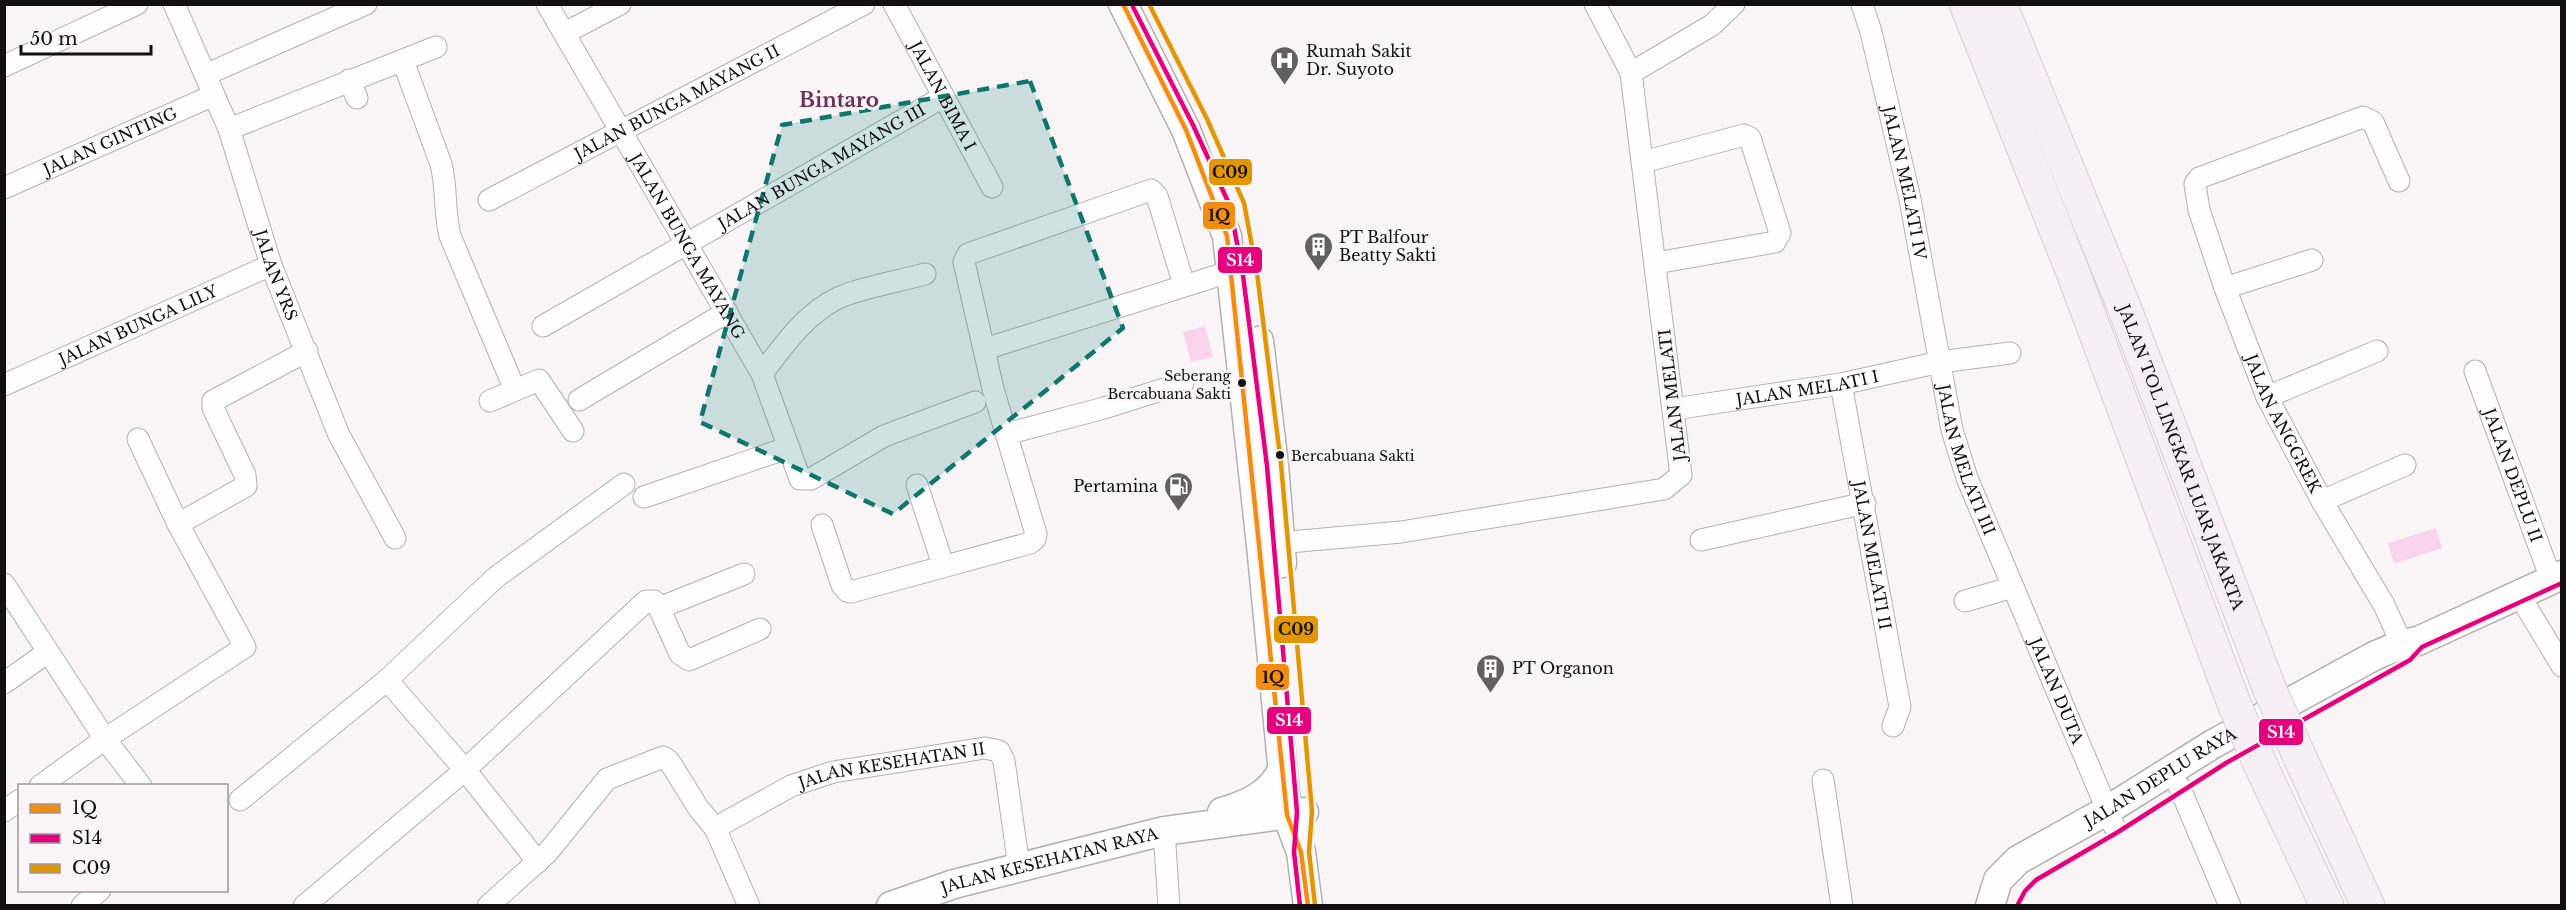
<svg xmlns="http://www.w3.org/2000/svg" width="2566" height="910" font-family="'Libre Baskerville',serif">
  <style>
    .water { fill: #f9d2eb }
    .lines { fill: none; stroke-linecap: round; stroke-linejoin: round }
    .street-casing { stroke: #b3b0b1; stroke-width: 23 }
    .secondary-casing { stroke: #b3b0b1; stroke-width: 31 }
    .highway-casing { stroke: #d2d0d1; stroke-width: 35 }
    .street { stroke: #fefefe; stroke-width: 21 }
    .secondary { stroke: #fefefe; stroke-width: 28 }
    .highway { stroke: #f7eef4; stroke-width: 33 }
    .highway-bridge-casing { stroke: #d2d0d1; stroke-width: 35; stroke-linecap: butt }
    .highway-bridge { stroke: #f7eef4; stroke-width: 33 }
    .bus-1-casing { stroke: #faf4f7; stroke-width: 9 }
    .bus-2-casing { stroke: #faf4f7; stroke-width: 9 }
    .bus-3-casing { stroke: #faf4f7; stroke-width: 9 }
    .bus-1 { stroke: #f38d10; stroke-width: 4.5 }
    .bus-2 { stroke: #e5007d; stroke-width: 4.5 }
    .bus-3 { stroke: #e09702; stroke-width: 4.5 }
    .marked { fill: #0f766e; fill-opacity: 0.2; stroke: #0f766e; stroke-width: 4.5; stroke-dasharray: 12 8; stroke-linejoin: round }
    .bus-dot { fill: #121011; stroke: #faf4f7; stroke-width: 2 }
    .labels { text-anchor: middle; stroke-width: 6; stroke-linejoin: round; paint-order: stroke }
    .bus-label { font-size: 14px; fill: #121011; stroke: #faf4f7; text-anchor: end }
    .poi-label { font-size: 16px; fill: #121011; stroke: #faf4f7; text-anchor: start }
    .street-label { font-size: 16px; fill: #121011; stroke: #faf4f7 }
    .quarter-label { font-size: 20px; font-weight: bold; fill: #6b305a; stroke: #faf4f7 }
    .line-badge { stroke: #faf4f7; stroke-width: 2 }
    .badge-label { font-size: 16px; text-anchor: middle; font-weight: bold; fill: #fff }
    .pale-badge-label { font-size: 16px; text-anchor: middle; font-weight: bold; fill: #111 }
  </style>
  <rect width="100%" height="100%" fill="#f9f5f7"/>
  <!-- water -->
  <g class="water">
    <polygon points="1205,326 1213,357 1191,362 1183,332"/>
    <polygon points="2436,528 2442,548 2394,564 2388,543"/>
  </g>
  <g class="lines">
    <defs>
      <g id="street">
        <path id="s1" d="M 174,4 L 229,129 L 271,265 L 339,435 L 395,538"/>
        <path id="s2" d="M 547,4 L 762,374 L 800,479 L 811,479 L 884,436 L 975,402"/>
        <path id="s3" d="M 894,4 L 992,187"/>
        <path id="s4" d="M 1862,4 L 1871,32 L 1910,199 L 1952,430 L 1967,478 L 2114,826"/>
        <polyline points="565,33 620,4"/>
        <path d="M 403,61 L 441,164 C 447,187 444,212 450,236 L 515,390"/>
        <polyline points="4,66 137,4"/>
        <polyline points="1631,73 1712,25 1734,4"/>
        <polyline points="205,75 366,4"/>
        <polyline points="349,80 357,98"/>
        <polyline points="229,129 436,47"/>
        <polyline points="1643,162 1744,135 1750,138 1780,233 1775,242 1656,263"/>
        <path id="s5" d="M 2399,181 L 2373,122 L 2363,117 L 2199,178 L 2195,184 L 2199,210 L 2225,288 L 2267,397 L 2322,501 L 2384,605 L 2406,653"/>
        <path id="s6" d="M 4,188 L 214,95"/>
        <path id="s7" d="M 489,200 L 864,4"/>
        <polyline points="2225,288 2312,260"/>
        <path id="s8" d="M 543,326 L 943,97"/>
        <polyline points="985,349 1232,271"/>
        <path id="s9" d="M 2475,371 L 2551,579"/>
        <path d="M 762,374 C 784,344 809,309 845,295 C 870,286 899,281 925,274"/>
        <path id="s10" d="M 1841,384 L 1900,707 L 1893,726"/>
        <path id="s11" d="M 4,385 L 271,265"/>
        <polyline points="2267,397 2377,351"/>
        <polyline points="579,400 727,312"/>
        <polyline points="490,401 539,380 573,431"/>
        <path id="s12" d="M 1674,409 L 1841,384 L 1940,362 L 2010,353"/>
        <polyline points="1006,434 1104,408 1183,383"/>
        <polyline points="138,439 178,524"/>
        <polyline points="917,485 943,565"/>
        <polyline points="644,497 787,448"/>
        <polyline points="2322,501 2405,465"/>
        <polyline points="822,525 842,585 847,591 851,592 1030,543 1035,539 1036,534 993,389 964,262 968,254 1151,190 1157,196 1184,285"/>
        <polyline points="1701,540 1865,503"/>
        <polyline points="1268,544 1401,532 1664,489 1681,475 1631,73 1595,4"/>
        <polyline points="4,584 105,739 245,647 178,524 246,486 245,475 213,408 213,401 307,351"/>
        <polyline points="2518,593 2562,666"/>
        <polyline points="1965,601 2013,587"/>
        <polyline points="659,608 744,574"/>
        <polyline points="387,680 465,770 538,862"/>
        <polyline points="4,683 48,652"/>
        <polyline points="1823,780 1842,906"/>
        <polyline points="40,786 105,739 141,786"/>
        <polyline points="2179,786 2230,906"/>
        <polyline points="240,800 387,680 495,578 624,484"/>
        <polyline points="4,811 20,800"/>
        <path id="s13" d="M 715,828 L 791,786 L 833,772 L 985,748 L 999,751 L 1004,761 L 1019,867"/>
        <polyline points="1164,831 1169,906"/>
        <polyline points="82,906 100,890"/>
        <polyline points="304,906 465,770 646,601 654,601 659,608 680,654 689,660 760,629"/>
        <polyline points="488,906 548,852 607,779 663,757 669,761 699,809 715,828 749,906"/>
      </g>
      <g id="secondary">
        <polyline points="1123,4 1186,130 1227,236 1261,545 1287,815 1301,852 1308,906"/>
        <polyline points="1259,341 1274,465 1282,563"/>
        <path d="M 1222,812 C 1247,805 1271,794 1282,770"/>
        <path id="s14" d="M 891,906 L 954,884 L 1164,831 L 1304,812"/>
        <path id="s15" d="M 1990,906 L 1998,880 L 2018,860 L 2106,811 L 2213,744 L 2374,656 L 2402,644 L 2418,641 L 2562,575"/>
      </g>
      <g id="highway">
        <polyline points="1966,4 2072,270 2235,706"/>
        <path id="s16" d="M 2000,4 L 2125,309 L 2270,690"/>
        <polyline points="2297,751 2368,906"/>
        <polyline points="2261,766 2327,906"/>
      </g>
    </defs>
    <!-- street casing -->
    <use href="#street" class="street-casing"/>
    <!-- secondary casing -->
    <use href="#secondary" class="secondary-casing"/>
    <!-- highway casing -->
    <use href="#highway" class="highway-casing"/>
    <!-- street -->
    <use href="#street" class="street"/>
    <!-- secondary -->
    <use href="#secondary" class="secondary"/>
    <!-- highway -->
    <use href="#highway" class="highway"/>
    <defs>
      <g id="highway-bridge">
        <polyline points="2270,690 2297,751"/>
        <polyline points="2235,706 2261,766"/>
      </g>
    </defs>
    <!-- highway-bridge casing -->
    <use href="#highway-bridge" class="highway-bridge-casing"/>
    <!-- highway-bridge -->
    <use href="#highway-bridge" class="highway-bridge"/>
    <defs>
      <polyline id="bus-1" points="1123,4 1186,130 1227,236 1287,815 1301,852 1308,906"/>
      <g id="bus-2">
        <polyline points="1133,7 1193,125 1230,206 1243,275 1267,466 1297,812 1294,852 1300,906"/>
        <polyline points="2017,906 2025,891 2036,880 2118,832 2226,763 2410,660 2422,647 2562,583"/>
      </g>
      <polyline id="bus-3" points="1149,4 1207,119 1244,203 1257,273 1281,464 1312,811 1309,852 1315,905"/>
    </defs>
    <!-- bus-1 casing -->
    <use href="#bus-1" class="bus-1-casing"/>
    <!-- bus-2 casing -->
    <use href="#bus-2" class="bus-2-casing"/>
    <!-- bus-3 casing -->
    <use href="#bus-3" class="bus-3-casing"/>
    <!-- bus-1 -->
    <use href="#bus-1" class="bus-1"/>
    <!-- bus-2 -->
    <use href="#bus-2" class="bus-2"/>
    <!-- bus-3 -->
    <use href="#bus-3" class="bus-3"/>
  </g>
  <!-- marked area -->
  <path class="marked" d="M 1030,81 L 1123,328 L 893,514 L 700,422 L 782,125 Z"/>
  <!-- icons -->
  <defs>
    <symbol id="hospital-pin" viewBox="-11 -11 22 30"><path d="M0 17L-7.5 6A9.5 9.5 0 1 1 7.5 6Z" fill="#636062" stroke="#faf4f7"/><path d="M-5-5h3v3.5h4V-5h3V5h-3V1.5h-4V5h-3Z" fill="#fff"/></symbol>
    <symbol id="building-pin" viewBox="-11 -11 22 30"><path d="M0 17L-7.5 6A9.5 9.5 0 1 1 7.5 6Z" fill="#636062" stroke="#faf4f7"/><path d="M-4-6H4V6H1V3H-1V6H-4ZM-2.5-4.3h1.7v1.8h-1.7ZM.8-4.3h1.7v1.8H.8ZM-2.5-1h1.7V.8h-1.7ZM.8-1h1.7V.8H.8Z" fill="#fff"/></symbol>
    <symbol id="fuel-pin" viewBox="-11 -11 22 30"><path d="M0 17L-7.5 6A9.5 9.5 0 1 1 7.5 6Z" fill="#636062" stroke="#faf4f7"/><path d="M-5.5-6h7V0h2V4h1.3V-2.5L3-4.5l.8-.8L6-3V5H2.5V1h-1V6h-7ZM-4.2-4.7v3.2H.2V-4.7Z" fill="#fff"/></symbol>
  </defs>
  <g fill-rule="evenodd">
    <use href="#hospital-pin" x="1268" y="44" width="33" height="45"/>
    <use href="#building-pin" x="1302" y="230" width="33" height="45"/>
    <use href="#fuel-pin" x="1162" y="470" width="33" height="45"/>
    <use href="#building-pin" x="1474" y="652" width="33" height="45"/>
  </g>
  <!-- markers -->
  <g class="bus-dot">
    <circle cx="1242" cy="383" r="5"/>
    <circle cx="1280" cy="455" r="5"/>
  </g>
  <g class="labels">
    <!-- bus labels -->
    <g class="bus-label">
      <text x="1231" y="381">Seberang<tspan x="1231" dy="18">Bercabuana Sakti</tspan></text>
      <text x="1291" y="461" text-anchor="start">Bercabuana Sakti</text>
    </g>
    <!-- poi labels -->
    <g class="poi-label">
      <text x="1306" y="57">Rumah Sakit<tspan x="1306" dy="18">Dr. Suyoto</tspan></text>
      <text x="1339" y="243">PT Balfour<tspan x="1339" dy="18">Beatty Sakti</tspan></text>
      <text x="1158" y="492" text-anchor="end">Pertamina</text>
      <text x="1512" y="674">PT Organon</text>
    </g>
    <!-- street labels -->
    <g class="street-label">
      <text dy="6" stroke="none"><textPath href="#s3" startOffset="104">JALAN BIMA I</textPath></text>
      <text dy="6" stroke="none"><textPath href="#s7" startOffset="212">JALAN BUNGA MAYANG II</textPath></text>
      <text dy="6" stroke="none"><textPath href="#s6" startOffset="116">JALAN GINTING</textPath></text>
      <text dy="6" stroke="none"><textPath href="#s8" startOffset="321">JALAN BUNGA MAYANG III</textPath></text>
      <text dy="6" stroke="none"><textPath href="#s4" startOffset="184">JALAN MELATI IV</textPath></text>
      <text dy="6" stroke="none"><textPath href="#s2" startOffset="280">JALAN BUNGA MAYANG</textPath></text>
      <text dy="6" stroke="none"><textPath href="#s1" startOffset="290">JALAN YRS</textPath></text>
      <text dy="6" stroke="none"><textPath href="#s11" startOffset="147">JALAN BUNGA LILY</textPath></text>
      <text dy="6" stroke="none"><textPath href="#s12" startOffset="135">JALAN MELATI I</textPath></text>
      <text transform="translate(1672 395) rotate(-97)" y="6">JALAN MELATI</text>
      <text dy="6" stroke="none"><textPath href="#s5" startOffset="514">JALAN ANGGREK</textPath></text>
      <text dy="6" stroke="none"><textPath href="#s16" startOffset="488">JALAN TOL LINGKAR LUAR JAKARTA</textPath></text>
      <text dy="6" stroke="none"><textPath href="#s4" startOffset="468">JALAN MELATI III</textPath></text>
      <text dy="6" stroke="none"><textPath href="#s9" startOffset="111">JALAN DEPLU II</textPath></text>
      <text dy="6" stroke="none"><textPath href="#s10" startOffset="174">JALAN MELATI II</textPath></text>
      <text dy="6" stroke="none"><textPath href="#s4" startOffset="717">JALAN DUTA</textPath></text>
      <text dy="6" stroke="none"><textPath href="#s13" startOffset="190">JALAN KESEHATAN II</textPath></text>
      <text dy="6" stroke="none"><textPath href="#s15" startOffset="220">JALAN DEPLU RAYA</textPath></text>
      <text dy="6" stroke="none"><textPath href="#s14" startOffset="165">JALAN KESEHATAN RAYA</textPath></text>
    </g>
    <!-- quarter labels -->
    <g class="quarter-label">
      <text x="839" y="107">Bintaro</text>
    </g>
  </g>
  <g class="line-badge">
    <rect x="1208" y="158" width="45" height="28" rx="6" fill="#e09702"/>
    <rect x="1202" y="201" width="34" height="29" rx="6" fill="#f38d10"/>
    <rect x="1217" y="246" width="46" height="28" rx="6" fill="#e5007d"/>
    <rect x="1273" y="615" width="46" height="29" rx="6" fill="#e09702"/>
    <rect x="1255" y="663" width="35" height="28" rx="6" fill="#f38d10"/>
    <rect x="1266" y="706" width="46" height="29" rx="6" fill="#e5007d"/>
    <rect x="2258" y="718" width="46" height="28" rx="6" fill="#e5007d"/>
  </g>
  <g class="badge-label">
    <text x="1240" y="266">S14</text>
    <text x="1289" y="726">S14</text>
    <text x="2281" y="738">S14</text>
  </g>
  <g class="pale-badge-label">
    <text x="1230" y="178">C09</text>
    <text x="1219" y="221">1Q</text>
    <text x="1296" y="635">C09</text>
    <text x="1273" y="683">1Q</text>
  </g>
  <!-- border -->
  <rect width="2566" height="910" fill="none" stroke="#121011" stroke-width="12"/>
  <!-- legend -->
  <rect x="18" y="784" width="210" height="108" fill="#faf4f7" stroke="#9d999b" stroke-width="1.5"/>
  <rect x="30" y="804" width="30" height="9" fill="#f38d10" stroke="#9d999b" stroke-width="1.5"/>
  <text x="72" y="814" font-size="18" fill="#121011">1Q</text>
  <rect x="30" y="834" width="30" height="9" fill="#e5007d" stroke="#9d999b" stroke-width="1.5"/>
  <text x="72" y="844" font-size="18" fill="#121011">S14</text>
  <rect x="30" y="864" width="30" height="9" fill="#e09702" stroke="#9d999b" stroke-width="1.5"/>
  <text x="72" y="874" font-size="18" fill="#121011">C09</text>
  <!-- scale -->
  <path d="M21 45v9h130v-9" fill="none" stroke="#121011" stroke-width="3"/>
  <text x="30" y="45" font-size="18" fill="#121011" stroke="#faf4f7" stroke-width="4.5" paint-order="stroke">50 m</text>
</svg>
